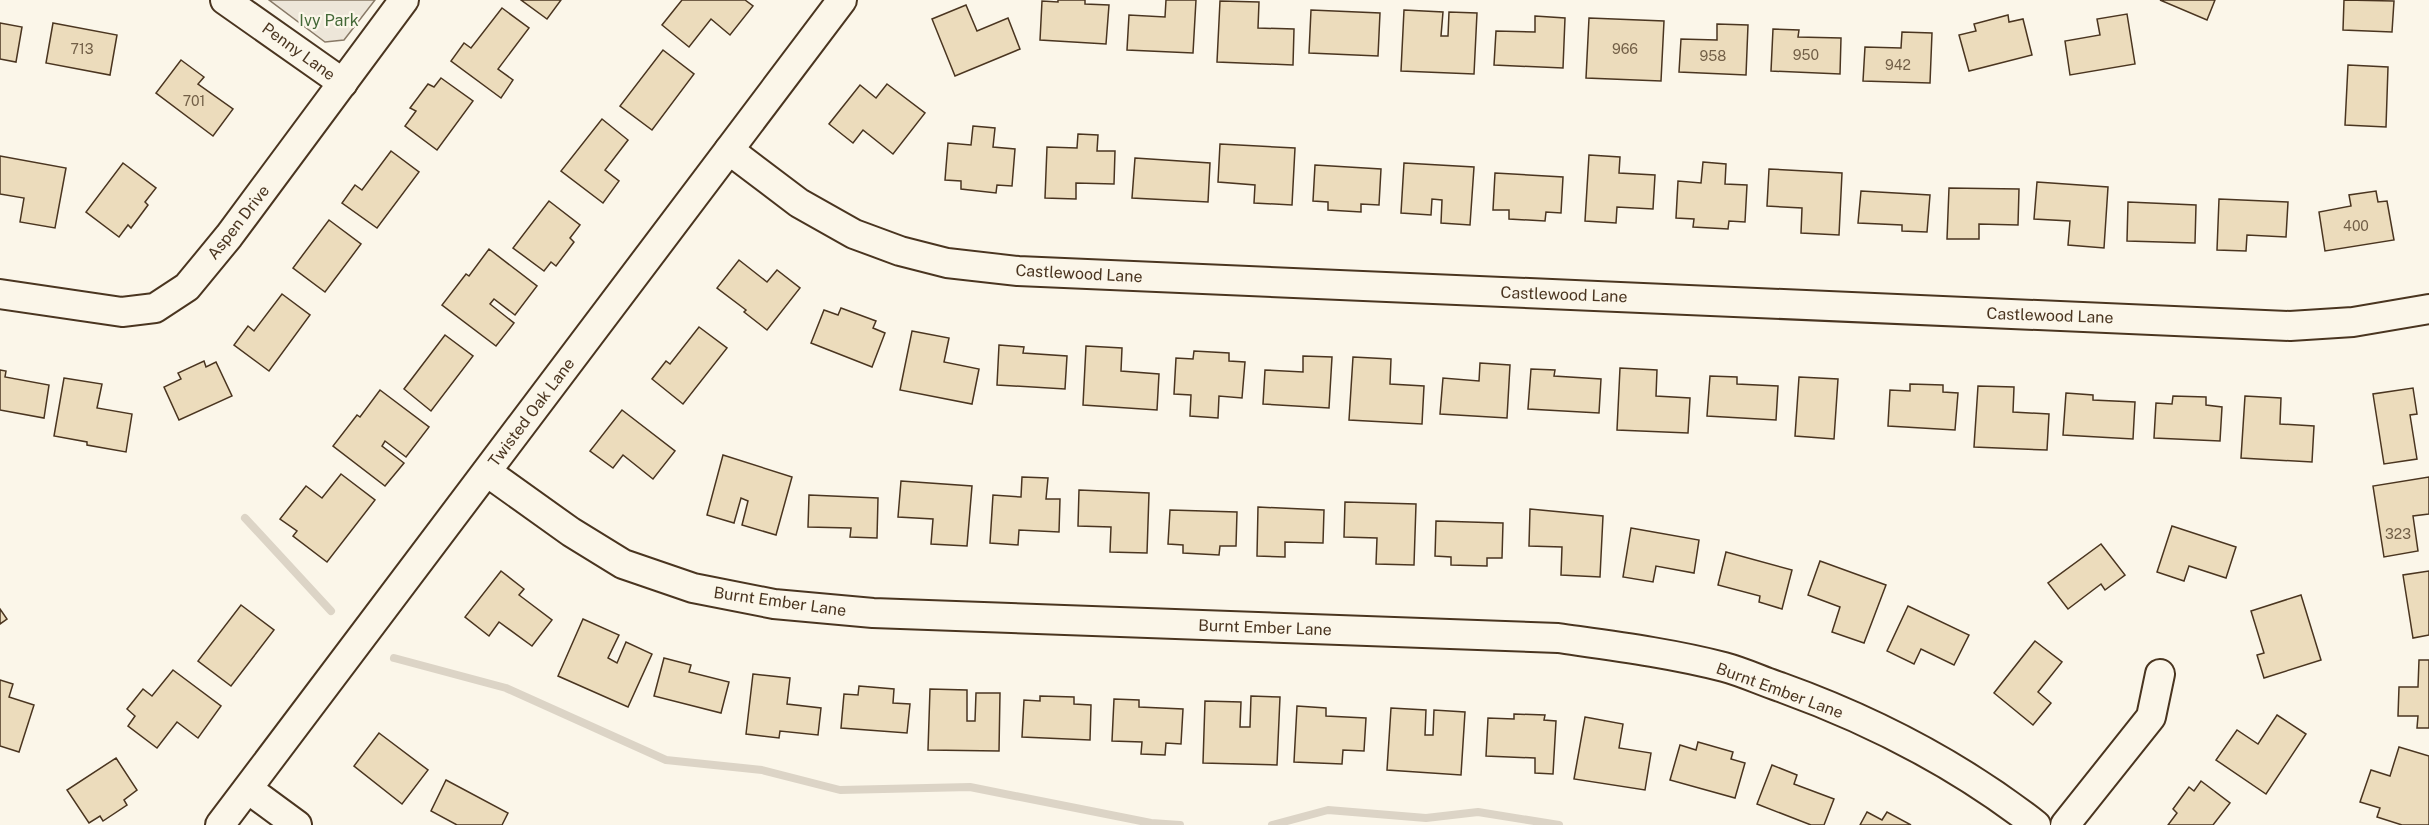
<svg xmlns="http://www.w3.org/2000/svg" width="2429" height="825" font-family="'Public Sans',sans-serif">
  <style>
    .green { fill: #ede6d9; stroke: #887966; stroke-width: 1.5 }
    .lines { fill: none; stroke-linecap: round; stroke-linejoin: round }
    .stream { stroke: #dcd4c6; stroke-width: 8 }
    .building { fill: #ecdcbc; stroke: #4a3520; stroke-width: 1.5 }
    .minor-casing { stroke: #4a3520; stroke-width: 32 }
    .minor { stroke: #fbf6e9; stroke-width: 28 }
    .labels { text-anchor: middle; stroke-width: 4.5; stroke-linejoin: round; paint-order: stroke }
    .number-label { font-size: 14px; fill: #725f47 }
    .park-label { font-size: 16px; fill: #436837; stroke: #fbf6e9 }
    .street-label { font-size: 16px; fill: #4a3520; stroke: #fbf6e9 }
  </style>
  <rect width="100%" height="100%" fill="#fbf6e9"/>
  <!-- green -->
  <polygon class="green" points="269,0 375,0 344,40 325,42"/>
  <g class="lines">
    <!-- stream -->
    <g class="stream">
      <polyline points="245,518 331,611"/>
      <polyline points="394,658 506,688 666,760 762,770 840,790 970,787 1151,823 1180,825"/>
      <polyline points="1272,825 1328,810 1426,818 1478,812 1559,825"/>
    </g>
  </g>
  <!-- building -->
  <g class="building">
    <polygon points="521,0 561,0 547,19"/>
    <polygon points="682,0 745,0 753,6 730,35 711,19 689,47 662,25"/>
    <polygon points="1058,0 1085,0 1085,4 1109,5 1106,44 1040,40 1042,1 1058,2"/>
    <polygon points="1166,0 1196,0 1193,53 1127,50 1129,15 1165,17"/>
    <polygon points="2160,0 2215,0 2207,20"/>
    <polygon points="2344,0 2394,1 2392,32 2343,30"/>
    <polygon points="1220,1 1259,2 1258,28 1294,29 1293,65 1217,62"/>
    <polygon points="966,5 977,31 1008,18 1020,49 955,76 932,19"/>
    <polygon points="502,8 529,28 498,69 513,80 501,98 451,61 464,43 471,48"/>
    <polygon points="1311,10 1380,13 1378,56 1309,53"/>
    <polygon points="1404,10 1443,12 1441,36 1448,36 1449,12 1477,13 1474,74 1401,71"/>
    <polygon points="2127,14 2135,64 2070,75 2065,41 2100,35 2097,19"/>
    <polygon points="2008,15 2009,22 2023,19 2032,55 1969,71 1959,35 1976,31 1974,24"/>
    <polygon points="1535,16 1565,18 1563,68 1494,65 1496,31 1535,32"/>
    <polygon points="1589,18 1664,21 1661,81 1586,78"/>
    <polygon points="0,23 22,27 16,62 0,59"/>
    <polygon points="53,23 117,35 110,75 46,63"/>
    <polygon points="1717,24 1748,25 1746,75 1679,72 1681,39 1717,40"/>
    <polygon points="1773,29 1799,30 1798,37 1841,38 1840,74 1771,71"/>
    <polygon points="1902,32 1932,33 1930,83 1863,81 1865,47 1901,48"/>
    <polygon points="663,50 694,74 652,130 620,106"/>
    <polygon points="181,60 204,77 198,84 233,109 213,136 156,93"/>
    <polygon points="2348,65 2388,67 2386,127 2345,125"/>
    <polygon points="441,78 473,101 437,150 405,126 416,111 410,108 428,84 434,87"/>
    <polygon points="887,84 925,113 893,154 863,130 853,143 829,124 860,85 876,98"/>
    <polygon points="602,119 628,140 605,170 619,181 603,203 561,171"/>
    <polygon points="973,126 995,128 993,147 1015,149 1012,186 997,185 996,193 961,189 961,181 945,180 948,143 971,145"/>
    <polygon points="1078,134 1098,135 1097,151 1115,151 1114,184 1076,183 1076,199 1045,198 1047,147 1077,148"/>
    <polygon points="1220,144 1295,148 1292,205 1254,203 1255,185 1218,182"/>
    <polygon points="391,151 419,172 377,228 342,203 355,185 362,190"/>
    <polygon points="1589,155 1620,157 1619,173 1655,175 1653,209 1617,207 1616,223 1585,221"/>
    <polygon points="0,156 66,168 55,228 20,222 24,198 0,194"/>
    <polygon points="1135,158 1210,163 1208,202 1132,198"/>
    <polygon points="1703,162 1726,164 1725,184 1747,185 1745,222 1729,221 1728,229 1693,227 1694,219 1676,218 1678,181 1701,183"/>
    <polygon points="123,163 156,188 145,202 148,205 131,228 128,225 119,237 86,212"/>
    <polygon points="1404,163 1474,167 1470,225 1441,223 1442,200 1432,199 1431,215 1401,213"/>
    <polygon points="1315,165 1381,169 1379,205 1361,204 1361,212 1328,210 1328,202 1313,201"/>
    <polygon points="1769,169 1842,173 1839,235 1801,233 1802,208 1767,206"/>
    <polygon points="1495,173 1563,177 1561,213 1546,212 1545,221 1509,219 1509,210 1493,210"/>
    <polygon points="2037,182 2108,187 2104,248 2068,245 2070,221 2034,219"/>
    <polygon points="1949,188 2019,189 2018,225 1979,224 1979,239 1947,239"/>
    <polygon points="1861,191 1930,195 1927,232 1902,231 1902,225 1858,223"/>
    <polygon points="2376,191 2378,202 2387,201 2394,240 2325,251 2319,212 2351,206 2349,195"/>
    <polygon points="2219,199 2288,202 2286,237 2247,235 2246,251 2217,250"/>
    <polygon points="549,201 580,225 570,238 574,242 556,266 551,262 544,271 513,248"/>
    <polygon points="2128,202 2196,205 2195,243 2127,241"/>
    <polygon points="329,220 361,244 325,292 293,268"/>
    <polygon points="489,249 537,286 515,315 494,299 490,304 514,323 496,346 442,305 466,274 469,276"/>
    <polygon points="739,260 767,282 777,270 800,288 767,330 744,312 746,310 717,288"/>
    <polygon points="282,294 310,315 269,371 234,345 248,326 254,331"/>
    <polygon points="841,308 876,321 873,328 885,333 872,367 811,343 824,310 838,315"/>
    <polygon points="699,327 727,348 683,404 652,379 666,361 670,364"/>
    <polygon points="912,331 949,338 944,362 979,369 972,404 900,390"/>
    <polygon points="445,335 473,356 431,411 404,389"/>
    <polygon points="999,345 1024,347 1023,353 1067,356 1065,389 997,385"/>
    <polygon points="1086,346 1122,348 1121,371 1159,374 1157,410 1083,405"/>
    <polygon points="1194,351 1229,353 1229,361 1245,362 1242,398 1219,396 1218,418 1190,416 1191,395 1174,394 1176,358 1193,359"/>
    <polygon points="1303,356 1332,357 1329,408 1263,404 1265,370 1303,372"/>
    <polygon points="1353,357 1391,359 1390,384 1424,386 1422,424 1349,420"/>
    <polygon points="204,361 206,367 216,362 232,396 179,420 164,387 181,379 178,373"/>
    <polygon points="1480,363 1510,365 1507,418 1440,414 1443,378 1479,381"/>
    <polygon points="1620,368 1657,370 1656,396 1690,398 1688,433 1617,430"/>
    <polygon points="1531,369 1555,370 1554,376 1601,379 1599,413 1528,409"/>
    <polygon points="0,370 6,371 5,377 49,385 44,418 0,410"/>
    <polygon points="1710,376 1737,377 1737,384 1778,386 1776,420 1707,416"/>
    <polygon points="1799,377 1838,379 1834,439 1795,436"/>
    <polygon points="64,378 102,384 97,408 132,414 126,452 87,445 87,442 54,436"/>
    <polygon points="1910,384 1943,385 1943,392 1958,393 1955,430 1888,426 1890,390 1910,391"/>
    <polygon points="1978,386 2014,387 2013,412 2049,414 2047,450 1974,447"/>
    <polygon points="2413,388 2417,414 2410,415 2417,459 2384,464 2373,394"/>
    <polygon points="380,390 429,427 406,457 385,441 382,446 404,463 385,486 333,446 357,415 360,417"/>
    <polygon points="2066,393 2093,395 2093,400 2135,402 2133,439 2063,435"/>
    <polygon points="2173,396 2206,397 2206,405 2222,407 2220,441 2154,438 2156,403 2172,404"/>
    <polygon points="2245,396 2281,398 2280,424 2314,426 2312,462 2241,458"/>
    <polygon points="622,410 675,451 653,479 623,455 613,468 590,451"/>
    <polygon points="723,455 792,477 776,535 742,525 748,501 741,498 734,523 707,515"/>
    <polygon points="341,474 375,500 327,562 293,536 297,531 280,519 306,486 322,498"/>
    <polygon points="1022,477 1048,478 1046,499 1060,499 1059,532 1019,530 1018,545 990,543 993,495 1021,497"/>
    <polygon points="2429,477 2429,514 2413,516 2418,551 2384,557 2373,486"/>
    <polygon points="901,481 972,486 967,546 931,544 933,519 898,517"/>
    <polygon points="1079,490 1149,493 1147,553 1110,552 1111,527 1078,526"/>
    <polygon points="809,495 878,498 877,538 850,537 851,528 808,527"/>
    <polygon points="1345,502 1416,504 1414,565 1376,564 1377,538 1344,537"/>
    <polygon points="1258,507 1324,510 1323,543 1285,542 1285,557 1257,556"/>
    <polygon points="1530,509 1603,516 1600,577 1561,575 1562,547 1529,546"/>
    <polygon points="1170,510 1237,512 1236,546 1220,546 1219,555 1183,553 1183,545 1168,544"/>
    <polygon points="1436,521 1503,523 1502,558 1487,558 1487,566 1451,565 1451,557 1435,556"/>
    <polygon points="2172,526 2236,547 2226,578 2189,566 2184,581 2157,572"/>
    <polygon points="1631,528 1699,540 1694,573 1656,566 1653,582 1623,577"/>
    <polygon points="2101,544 2125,575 2105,590 2101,584 2068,609 2048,583"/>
    <polygon points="1726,552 1792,570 1782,609 1759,602 1760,596 1718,585"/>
    <polygon points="1820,561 1886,585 1864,643 1832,632 1840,607 1808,595"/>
    <polygon points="501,571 524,589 519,595 552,620 532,646 499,622 489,636 465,617"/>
    <polygon points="2429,571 2429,635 2413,638 2403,575"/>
    <polygon points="2301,595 2321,660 2264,678 2257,655 2264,653 2251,611"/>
    <polygon points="241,605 274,630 231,686 198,661"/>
    <polygon points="1908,606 1969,635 1954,665 1921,649 1914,664 1887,651"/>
    <polygon points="0,609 7,619 0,624"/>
    <polygon points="583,619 619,635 608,658 617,663 626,642 652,654 628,707 558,676"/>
    <polygon points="2035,641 2062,662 2038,692 2051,703 2033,725 1994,693"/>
    <polygon points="664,658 691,665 689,672 729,682 721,713 654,696"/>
    <polygon points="2419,660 2429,660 2429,728 2417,728 2418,716 2398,716 2399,687 2418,687"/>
    <polygon points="173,670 221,706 198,738 177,722 157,748 128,726 135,716 127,709 143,689 152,696"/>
    <polygon points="753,674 790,678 787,704 821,708 818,735 780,731 779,738 746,734"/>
    <polygon points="0,680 13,684 9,697 34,705 19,752 0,746"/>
    <polygon points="859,686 894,689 893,703 910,704 907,733 841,728 844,694 858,695"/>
    <polygon points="930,689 967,690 967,721 975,721 976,693 1000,693 999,751 928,750"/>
    <polygon points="1040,696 1074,697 1074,704 1091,705 1090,740 1022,737 1024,700 1040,701"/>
    <polygon points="1251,696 1280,697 1277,765 1203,763 1205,701 1241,702 1240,727 1250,727"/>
    <polygon points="1114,699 1139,700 1139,707 1183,709 1181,744 1166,743 1165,755 1141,754 1142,742 1112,741"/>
    <polygon points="1297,706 1326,708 1326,716 1366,718 1364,751 1343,750 1342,764 1294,762"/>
    <polygon points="1391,708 1426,710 1425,735 1433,735 1434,710 1465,712 1461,775 1387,770"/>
    <polygon points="1514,714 1545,715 1544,720 1556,721 1553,774 1535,773 1535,758 1486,756 1488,718 1514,719"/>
    <polygon points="2277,715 2306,734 2266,794 2216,760 2237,730 2258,744"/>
    <polygon points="1585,717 1623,724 1619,748 1651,753 1645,790 1574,779"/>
    <polygon points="379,733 428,770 402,804 354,766"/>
    <polygon points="1698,742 1733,752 1731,759 1745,763 1735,798 1670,780 1680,745 1696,750"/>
    <polygon points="2399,747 2429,756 2429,825 2402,825 2377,817 2380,808 2360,802 2371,770 2390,776"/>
    <polygon points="116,758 137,790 124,800 127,805 103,821 100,816 89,823 67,790"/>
    <polygon points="1772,765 1797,775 1794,784 1834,799 1824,825 1811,825 1757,804"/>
    <polygon points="446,780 508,813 502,825 457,825 431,811"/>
    <polygon points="2201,781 2230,803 2213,825 2168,825 2177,813 2173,809 2189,787 2194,791"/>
    <polygon points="1867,812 1882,820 1887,812 1911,825 1860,825"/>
  </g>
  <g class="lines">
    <defs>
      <g id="minor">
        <polyline points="225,0 343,83"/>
        <polyline points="729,150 799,203 854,234 900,251 947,263 1018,271 2290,326 2353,322 2429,309"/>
        <polyline points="0,294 122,312 155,308 187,287 229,236 404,0"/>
        <path d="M 487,472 L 571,532 L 623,564 L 693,588 L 774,604 L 873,613 L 1558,638 C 1614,646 1670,653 1724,667 C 1743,672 1762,681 1780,687 C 1872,720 1959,765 2036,825"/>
        <polyline points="248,789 297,825"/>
        <polyline points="220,825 842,0"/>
        <polyline points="2065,825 2151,717 2160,674"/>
      </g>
    </defs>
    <!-- minor casing -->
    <use href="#minor" class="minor-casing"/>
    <!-- minor -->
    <use href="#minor" class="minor"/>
  </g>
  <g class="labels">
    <!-- number labels -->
    <g class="number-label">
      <text x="82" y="54">713</text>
      <text x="1625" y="54">966</text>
      <text x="1806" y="60">950</text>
      <text x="1713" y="61">958</text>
      <text x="1898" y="70">942</text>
      <text x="194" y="106">701</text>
      <text x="2356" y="231">400</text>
      <text x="2398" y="539">323</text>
    </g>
    <!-- park labels -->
    <g class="park-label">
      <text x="329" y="26">Ivy Park</text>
    </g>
    <!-- street labels -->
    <g class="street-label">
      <text transform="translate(299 51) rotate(36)" y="6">Penny Lane</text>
      <text transform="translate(238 222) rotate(-52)" y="6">Aspen Drive</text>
      <text transform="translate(1079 273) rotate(3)" y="6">Castlewood Lane</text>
      <text transform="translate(1564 294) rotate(2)" y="6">Castlewood Lane</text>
      <text transform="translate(2050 315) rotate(2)" y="6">Castlewood Lane</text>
      <text transform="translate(531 412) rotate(-53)" y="6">Twisted Oak Lane</text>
      <text transform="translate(780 601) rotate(8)" y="6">Burnt Ember Lane</text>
      <text transform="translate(1265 627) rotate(2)" y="6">Burnt Ember Lane</text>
      <text transform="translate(1780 690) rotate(20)" y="6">Burnt Ember Lane</text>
    </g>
  </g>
</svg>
